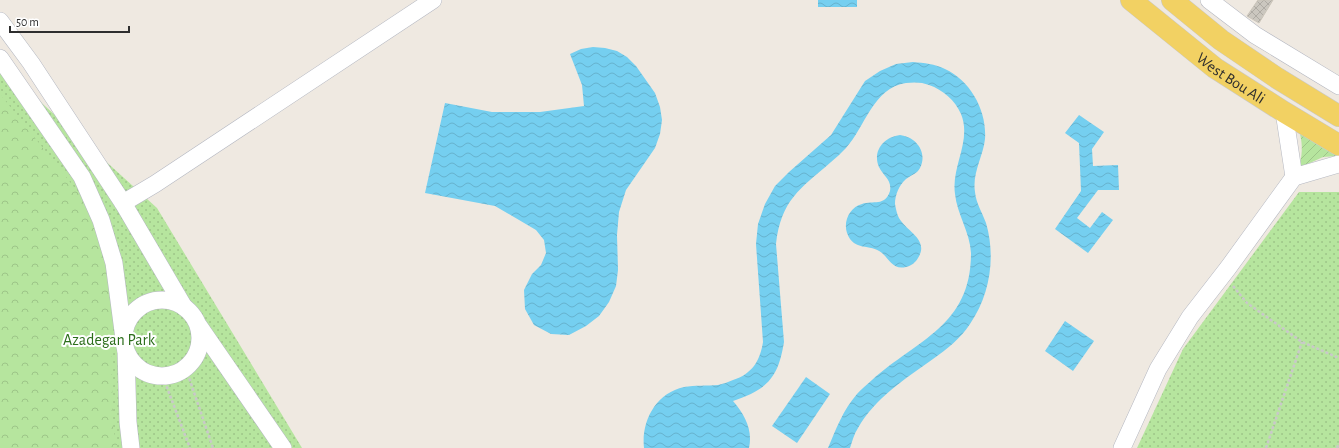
<svg xmlns="http://www.w3.org/2000/svg" width="1339" height="448" font-family="'Alegreya Sans',sans-serif">
  <style>
    .grass { fill: url(#grass-dots) }
    .forest { fill: url(#forest-crowns) }
    .garden { fill: url(#garden-furrows) }
    .water { fill: url(#water-waves) }
    .building { fill: url(#building-cross-hatch); stroke: #cbc5ba }
    .lines { fill: none; stroke-linecap: round; stroke-linejoin: round }
    .minor-casing { stroke: #b4b7c1; stroke-width: 18 }
    .major-casing { stroke: #c9c9c9; stroke-width: 22 }
    .path { stroke: #c9c9c9; stroke-width: 2.5; stroke-dasharray: 3 2; stroke-linecap: butt }
    .minor { stroke: #fff; stroke-width: 17 }
    .major { stroke: #f2d163; stroke-width: 21 }
    .labels { text-anchor: middle; stroke-width: 4; stroke-linejoin: round; paint-order: stroke }
    .street-label { font-size: 16px; fill: #2e2e2e; stroke: #fff }
    .park-label { font-size: 16px; fill: #2c6e1b; stroke: #fff }
  </style>
  <defs>
    <pattern id="grass-dots" width="8" height="8" patternUnits="userSpaceOnUse"><rect width="8" height="8" fill="#b6e59e"/><path d="M2 2h.1M6 6h.1" fill="none" stroke="#9dc588" stroke-width="1.8" stroke-linecap="round"/></pattern>
    <pattern id="forest-crowns" width="20" height="18" patternUnits="userSpaceOnUse"><rect width="20" height="18" fill="#b6e59e"/><path d="M2 6a3 3 0 1 1 6 0M12 15a3 3 0 1 1 6 0" fill="none" stroke="#9dc588"/></pattern>
    <pattern id="garden-furrows" width="10" height="10" patternUnits="userSpaceOnUse"><rect width="10" height="10" fill="#b6e59e"/><path d="M-1 1l2-2M0 10L10 0M9 11l2-2" fill="none" stroke="#9dc588"/></pattern>
    <pattern id="water-waves" width="16" height="10" patternUnits="userSpaceOnUse"><rect width="16" height="10" fill="#75cff0"/><path d="M0 5q4-4 8 0t8 0" fill="none" stroke="#66b2ce"/></pattern>
    <pattern id="building-cross-hatch" width="8" height="8" patternUnits="userSpaceOnUse"><rect width="8" height="8" fill="#cbc7bf"/><path d="M0 0l8 8M0 8l8-8" fill="none" stroke="#afaba4"/></pattern>
  </defs>
  <rect width="100%" height="100%" fill="#efe9e1"/>
  <!-- grass -->
  <g class="grass">
    <polygon points="0,65 157,208 302,448 0,448"/>
    <polygon points="1299,192 1339,192 1339,448 1137,448 1183,349"/>
  </g>
  <!-- forest -->
  <polygon class="forest" points="0,94 89,206 110,258 113,429 118,448 0,448"/>
  <!-- garden -->
  <path class="garden" d="M 1300,134 L 1337,156 L 1323,157 L 1299,168 C 1302,156 1303,146 1300,134 Z"/>
  <!-- water -->
  <g class="water">
    <rect x="818" y="0" width="39" height="7"/>
    <polygon points="593,47 605,48 617,51 627,57 636,66 655,93 660,107 662,120 660,134 655,148 626,190 619,212 617,235 618,270 616,286 609,302 599,316 586,326 569,335 551,334 534,325 525,309 524,290 532,274 541,265 546,253 544,240 536,230 495,206 425,193 445,103 492,112 540,112 584,106 582,85 570,54 581,49"/>
    <path d="M 913,62 C 924,63 935,64 945,69 C 971,81 987,111 985,139 C 983,157 972,173 975,192 C 976,203 982,212 986,223 C 996,257 990,295 970,324 C 960,339 947,349 933,359 C 905,379 875,398 858,428 C 854,434 852,442 850,448 L 828,448 C 836,429 843,410 857,394 C 861,389 867,385 872,380 C 918,339 971,326 971,253 C 970,232 957,214 955,194 C 951,166 972,141 961,114 C 955,100 943,90 929,85 C 922,82 914,82 906,83 C 873,88 865,127 846,148 C 841,153 836,158 831,162 C 800,189 781,200 776,244 L 784,342 C 778,379 767,389 733,401 C 745,415 753,430 749,448 L 644,448 C 641,421 656,393 684,387 C 695,385 707,386 718,385 C 723,384 728,382 733,380 C 752,374 760,361 763,342 L 756,244 L 758,224 L 765,204 L 775,186 L 789,172 L 831,135 L 865,81 L 880,71 L 896,64 Z"/>
    <polygon points="1079,115 1104,132 1092,149 1093,166 1118,165 1119,190 1098,190 1077,218 1090,228 1102,212 1113,220 1088,253 1055,229 1081,191 1079,143 1065,133"/>
    <path d="M 900,135 C 916,137 928,152 920,168 C 917,174 911,175 906,179 C 899,185 895,195 895,204 C 896,209 897,216 901,221 C 909,232 929,241 918,258 C 916,262 911,266 906,267 C 893,270 890,260 882,253 C 870,243 854,252 847,233 C 843,221 850,207 862,204 C 873,200 885,207 890,191 C 892,179 883,176 879,167 C 872,151 884,137 900,135 Z"/>
    <polygon points="1065,321 1094,341 1073,371 1045,351"/>
    <polygon points="806,377 830,394 797,443 772,426"/>
  </g>
  <!-- building -->
  <polygon class="building" points="1258,0 1273,0 1259,23 1247,16"/>
  <g class="lines">
    <defs>
      <g id="minor">
        <polyline points="1209,0 1255,35 1339,86"/>
        <polyline points="0,21 31,63 123,203 184,307"/>
        <polyline points="0,58 82,177 101,220 114,263 124,339"/>
        <polyline points="1284,112 1294,177"/>
        <polyline points="123,203 155,184 433,0"/>
        <circle cx="162" cy="338" r="38"/>
        <polyline points="199,326 283,448"/>
        <polyline points="126,351 128,422 131,448"/>
        <polyline points="1122,448 1158,369 1190,317 1228,268 1294,177 1339,164"/>
      </g>
      <g id="major">
        <path id="s1" d="M 1131,0 L 1215,68 L 1284,112 L 1339,145"/>
        <polyline points="1172,0 1221,40 1277,78 1339,116"/>
      </g>
    </defs>
    <!-- minor casing -->
    <use href="#minor" class="minor-casing"/>
    <!-- major casing -->
    <use href="#major" class="major-casing"/>
    <!-- path -->
    <g class="path">
      <polyline points="1233,286 1247,303 1302,342 1339,358"/>
      <polyline points="186,369 213,448"/>
      <polyline points="163,377 190,448"/>
      <polyline points="1266,448 1302,342"/>
      <polyline points="1337,448 1339,443"/>
    </g>
    <!-- minor -->
    <use href="#minor" class="minor"/>
    <!-- major -->
    <use href="#major" class="major"/>
  </g>
  <g class="labels">
    <!-- street labels -->
    <g class="street-label">
      <text dy="6" stroke="none"><textPath href="#s1" startOffset="127">West Bou Ali</textPath></text>
    </g>
    <!-- park labels -->
    <g class="park-label">
      <text x="109" y="345">Azadegan Park</text>
    </g>
  </g>
  <!-- scale -->
  <path d="M10 26v6h119v-6" fill="none" stroke="#2e2e2e" stroke-width="2"/>
  <text x="16" y="26" font-size="12" fill="#2e2e2e" stroke="#ffffff" stroke-width="3" paint-order="stroke">50 m</text>
</svg>
